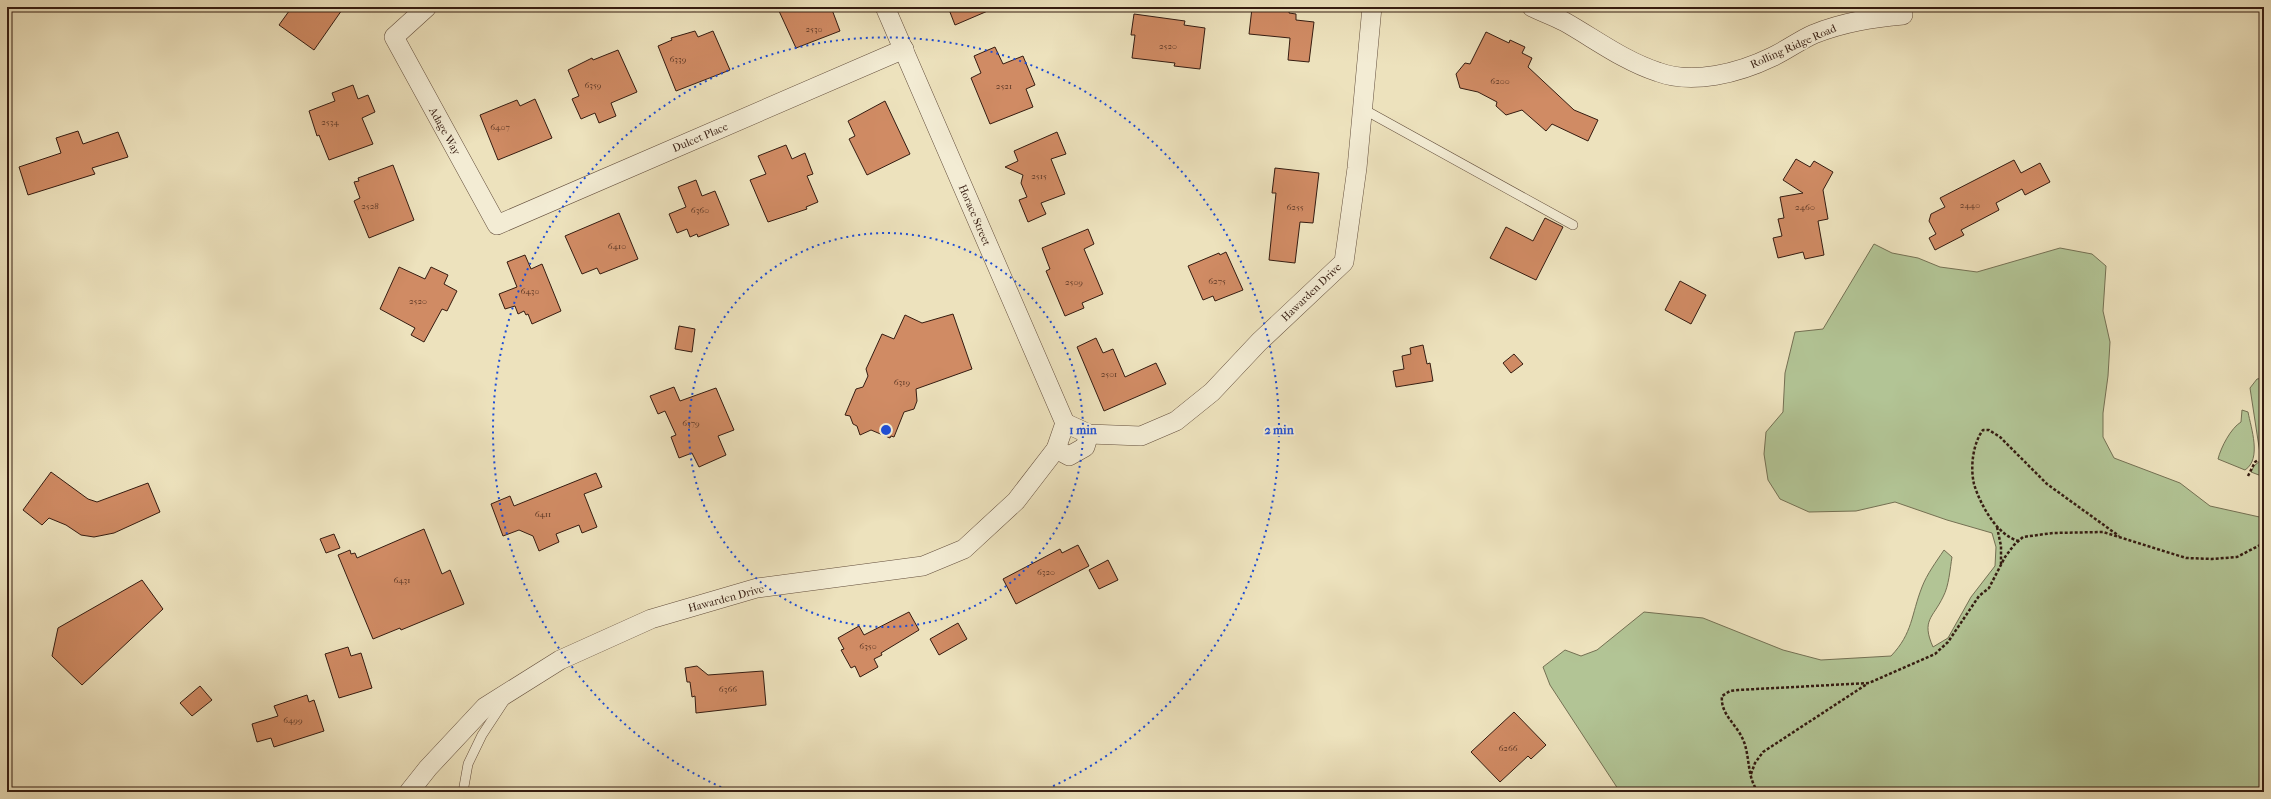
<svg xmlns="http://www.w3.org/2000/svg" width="2271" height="799" font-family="'IM FELL French Canon',serif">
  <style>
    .green { fill: #b2c495; stroke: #747053 }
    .building { fill: #d08b64; stroke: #351c11 }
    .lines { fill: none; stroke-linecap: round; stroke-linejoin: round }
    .service-casing { stroke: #634e3c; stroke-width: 10 }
    .minor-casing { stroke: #634e3c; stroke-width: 20 }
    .path { stroke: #351c11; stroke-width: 2.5; stroke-dasharray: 3 2; stroke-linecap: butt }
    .service { stroke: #f3ecd4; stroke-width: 9 }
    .minor { stroke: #f3ecd4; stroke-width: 19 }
    .ring { fill: none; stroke: #1d4ed8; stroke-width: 2; stroke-dasharray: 2 4 }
    .labels { text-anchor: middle; stroke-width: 4; stroke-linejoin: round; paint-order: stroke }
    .number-label { font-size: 9px; fill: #5c3826 }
    .street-label { font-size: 11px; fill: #351c11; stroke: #f3ecd4 }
    .centre { fill: #1d4ed8; stroke: #f3ecd4; stroke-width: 2 }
    .ring-label { font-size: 12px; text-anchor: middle; font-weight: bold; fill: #1d4ed8; stroke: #f3ecd4; stroke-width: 4; stroke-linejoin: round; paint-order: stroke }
  </style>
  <rect width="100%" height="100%" fill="#ede2bd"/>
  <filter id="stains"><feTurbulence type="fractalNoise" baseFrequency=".005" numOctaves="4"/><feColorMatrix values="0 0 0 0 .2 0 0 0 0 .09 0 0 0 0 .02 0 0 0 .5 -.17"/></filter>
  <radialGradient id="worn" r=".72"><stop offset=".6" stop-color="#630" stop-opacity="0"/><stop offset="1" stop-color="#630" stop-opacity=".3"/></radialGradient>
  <!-- green -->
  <g class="green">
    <path d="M 1874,244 L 1892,253 L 1918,258 L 1940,267 L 1977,272 L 2060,248 L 2092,254 L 2106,266 L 2103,311 L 2110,342 L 2108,376 L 2103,413 L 2103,437 L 2114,458 L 2180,483 L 2210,506 L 2264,518 L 2264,792 L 1620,792 L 1550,685 L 1543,667 L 1565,650 L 1581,656 L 1597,650 L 1644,612 L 1703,618 L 1783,650 L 1821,660 L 1891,656 C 1913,633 1911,615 1922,587 C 1927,574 1936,562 1944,550 L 1952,557 C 1950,569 1949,586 1943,597 C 1933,618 1921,620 1933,647 L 1948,638 L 1971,597 L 1995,566 L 1996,547 L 1992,533 L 1947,520 L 1895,502 L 1856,511 L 1809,512 L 1780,499 L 1768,480 L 1764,454 L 1766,432 L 1783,412 L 1785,373 L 1795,332 L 1823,329 Z"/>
    <polygon points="2264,378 2264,477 2251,472 2254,466 2261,460 2250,388 2257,379"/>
    <path d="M 2242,410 L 2248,412 C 2251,428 2262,459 2245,470 L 2218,459 C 2221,447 2231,428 2241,422 Z"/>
  </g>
  <!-- building -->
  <g class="building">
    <polygon points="292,7 344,7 314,50 279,25"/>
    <polygon points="787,7 831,7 840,31 796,48 779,11"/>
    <polygon points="948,7 997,7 955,25"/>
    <polygon points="1258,7 1290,7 1289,13 1296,14 1296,20 1314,22 1309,62 1288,60 1290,38 1249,34 1252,8 1258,9"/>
    <polygon points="1134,14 1185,21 1184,25 1205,28 1200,69 1174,66 1175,63 1132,58 1135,35 1131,35"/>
    <polygon points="695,31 698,37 713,31 730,70 676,91 658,46 672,40 671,38"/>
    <polygon points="1486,32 1509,43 1510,40 1525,47 1522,53 1532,58 1528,67 1574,110 1598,120 1588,141 1552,124 1546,131 1522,110 1506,115 1496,106 1497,102 1478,92 1460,88 1456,74 1465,63 1470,64"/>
    <polygon points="995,47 1003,64 1023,56 1035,85 1026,89 1033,107 990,124 971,78 981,73 974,56"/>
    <polygon points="618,50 637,92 611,103 616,116 599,123 595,113 581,119 572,99 579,96 568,70 592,58 593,60"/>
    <polygon points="353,85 358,99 368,95 375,112 362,118 373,144 329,160 319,135 317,136 309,111 335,101 332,93"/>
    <polygon points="535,99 552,138 498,160 480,115 517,100 520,106"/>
    <polygon points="885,101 910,154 867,175 849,139 855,136 848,121"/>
    <polygon points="78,131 83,144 118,132 128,157 92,168 95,174 28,195 19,167 61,153 56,138"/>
    <polygon points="1057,132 1066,154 1051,159 1065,194 1041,203 1046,214 1028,222 1019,200 1027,197 1021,183 1023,175 1005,167 1018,161 1014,151"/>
    <polygon points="786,145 792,159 805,153 813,174 807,176 818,202 806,207 807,209 768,222 750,180 766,174 758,156"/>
    <polygon points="1796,159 1810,167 1814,161 1833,172 1823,190 1828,219 1818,221 1824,255 1805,259 1803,252 1778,258 1773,238 1782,236 1778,219 1784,218 1780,197 1803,193 1783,180"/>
    <polygon points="2014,160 2021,173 2040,163 2050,182 2025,195 2022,189 1996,203 1999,210 1961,230 1964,235 1935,250 1929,238 1936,234 1929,221 1931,214 1945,207 1940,198"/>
    <polygon points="393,165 414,220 369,238 354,201 360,198 354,182 359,181 358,178"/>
    <polygon points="1275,168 1319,173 1313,223 1300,222 1295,263 1269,260 1276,193 1272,193"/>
    <polygon points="696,180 702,196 715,191 729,225 698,237 697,234 690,237 687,229 677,233 669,214 686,207 678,187"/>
    <polygon points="619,213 638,259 600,274 597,268 582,274 565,236"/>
    <polygon points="1545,218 1563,227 1536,280 1490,258 1506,227 1533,241"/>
    <polygon points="1088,229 1094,244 1084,249 1103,294 1082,303 1084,308 1065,316 1046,271 1050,269 1042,248"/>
    <polygon points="1226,252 1243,290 1215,301 1213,296 1203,300 1188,266 1219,253 1220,255"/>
    <polygon points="525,255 531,269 542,264 561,311 532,324 528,314 526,315 524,311 518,314 515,306 505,309 499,294 517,287 507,262"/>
    <polygon points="399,267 425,279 431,267 448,275 444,284 457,291 447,311 442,309 424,342 411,335 415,328 380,309"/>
    <polygon points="1680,281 1706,295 1691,324 1665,310"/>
    <polygon points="953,314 972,369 916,389 917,401 914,409 904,412 894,437 891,436 890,438 871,430 860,435 857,426 853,424 850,416 845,415 856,389 863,387 868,376 866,369 882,334 894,339 905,315 922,323"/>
    <polygon points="679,326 695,329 692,352 675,349"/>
    <polygon points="1096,338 1103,353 1113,349 1125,377 1156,363 1166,384 1104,411 1077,347"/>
    <polygon points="1423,345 1427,364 1430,363 1433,381 1396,387 1393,371 1404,369 1402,356 1411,354 1410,348"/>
    <polygon points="1514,354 1523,364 1511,373 1503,363"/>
    <polygon points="674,387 680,401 716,388 734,430 718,436 726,455 699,467 692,453 679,458 671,437 676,435 665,411 658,414 650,396"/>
    <polygon points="51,472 88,499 97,502 148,483 160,512 114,533 94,537 81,535 66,525 49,518 42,525 23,510"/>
    <polygon points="596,473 602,487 584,494 597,527 582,533 579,525 556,534 559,542 539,551 533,536 519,530 503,536 491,504 510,496 514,506"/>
    <polygon points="424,529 442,574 450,570 464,604 401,630 400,628 373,639 338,555 350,550 351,554 355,553 357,558"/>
    <polygon points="334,534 340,548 326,553 320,539"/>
    <polygon points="1078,545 1089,566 1016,604 1003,579 1060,549 1062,553"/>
    <polygon points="1108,560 1118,580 1099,589 1089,570"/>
    <polygon points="142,580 163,609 82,685 52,656 58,628"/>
    <polygon points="909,612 919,630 881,653 882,655 874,659 878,667 860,677 855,666 851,668 841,650 844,649 838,638 859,626 864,635"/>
    <polygon points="958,623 967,639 939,655 930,639"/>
    <polygon points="348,647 351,656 361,653 372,688 339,698 325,654"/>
    <polygon points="697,666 708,675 763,671 766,705 696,713 695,696 692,697 690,682 687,682 685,668"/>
    <polygon points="200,686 212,700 192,716 180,703"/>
    <polygon points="307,695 309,702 314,700 324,731 274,747 271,738 257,742 252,724 278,716 274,706"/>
    <polygon points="1514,712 1546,745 1531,759 1528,756 1500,782 1471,752"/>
  </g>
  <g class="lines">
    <defs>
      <g id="service">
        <polyline points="1363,109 1573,225"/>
        <polyline points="463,792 468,764 482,735 505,700"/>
      </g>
      <g id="minor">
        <polyline points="427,7 394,37 497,225 904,49"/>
        <polyline points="885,7 1065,423"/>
        <path d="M 1532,7 C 1542,12 1554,16 1565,22 C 1595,39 1624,61 1658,72 C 1693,85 1739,73 1772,57 C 1787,50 1800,40 1814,34 C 1844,22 1872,18 1903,15"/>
        <polyline points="1065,423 1089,434 1141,436 1176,421 1212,392 1259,342 1344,262 1357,168 1372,7"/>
        <polyline points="1056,449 1069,456 1085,447 1089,434"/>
        <polyline points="409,792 428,768 485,707 560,660 651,619 757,588 923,566 964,549 1016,501 1056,449 1065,423"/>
      </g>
    </defs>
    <!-- service casing -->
    <use href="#service" class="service-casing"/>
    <!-- minor casing -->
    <use href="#minor" class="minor-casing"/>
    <!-- path -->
    <g class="path">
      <polyline points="2248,476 2255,462 2258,460"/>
      <polyline points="1997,527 2001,546 2001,564"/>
      <path d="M 2019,541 C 1997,536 1980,504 1974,484 C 1970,467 1973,443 1983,430 L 1989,430 L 2000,437 L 2047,484 L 2119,536"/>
      <polyline points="1751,774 1755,763 1763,752 1867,684"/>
      <path d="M 1758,792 C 1747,777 1750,758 1744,742 C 1738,725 1720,715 1722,696 L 1730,691 L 1738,690 L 1869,683 L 1935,654 L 1948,642 L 1979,596 L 1989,588 L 2005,557 L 2014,545 L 2023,537 L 2053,533 L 2103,532 L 2186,558 L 2212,559 L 2237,557 L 2264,543"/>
    </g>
    <!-- service -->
    <use href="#service" class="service"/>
    <!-- minor -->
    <use href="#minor" class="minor"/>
  </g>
  <!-- distance rings -->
  <g class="ring">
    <circle cx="886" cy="430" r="197"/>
    <path d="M732 792A393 393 0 1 1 1040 792"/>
  </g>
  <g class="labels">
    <!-- number labels -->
    <g class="number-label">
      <text x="814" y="32">2530</text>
      <text x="1168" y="49">2520</text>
      <text x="678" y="62">6339</text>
      <text x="1500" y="84">6200</text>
      <text x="593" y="88">6359</text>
      <text x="1004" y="89">2521</text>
      <text x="330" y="125">2534</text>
      <text x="500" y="130">6407</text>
      <text x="1039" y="179">2515</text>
      <text x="1970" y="208">2440</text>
      <text x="370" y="209">2528</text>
      <text x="1295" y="210">6255</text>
      <text x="1805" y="210">2460</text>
      <text x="700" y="213">6360</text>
      <text x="617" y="249">6410</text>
      <text x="1217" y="284">6275</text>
      <text x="1074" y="285">2509</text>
      <text x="530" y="294">6430</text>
      <text x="418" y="304">2520</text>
      <text x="1109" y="377">2501</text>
      <text x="902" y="385">6319</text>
      <text x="691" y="426">6379</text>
      <text x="543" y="517">6411</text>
      <text x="1046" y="575">6320</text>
      <text x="402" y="583">6431</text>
      <text x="868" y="649">6350</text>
      <text x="728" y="692">6366</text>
      <text x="293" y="723">6499</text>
      <text x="1508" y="751">6266</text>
    </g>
    <!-- street labels -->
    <g class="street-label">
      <text transform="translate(1793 46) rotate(-24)" y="4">Rolling Ridge Road</text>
      <text transform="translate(445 131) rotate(61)" y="4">Adage Way</text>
      <text transform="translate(700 137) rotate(-23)" y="4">Dulcet Place</text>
      <text transform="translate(975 215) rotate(67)" y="4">Horace Street</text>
      <text transform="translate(1311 292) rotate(-44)" y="4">Hawarden Drive</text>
      <text transform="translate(726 598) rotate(-15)" y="4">Hawarden Drive</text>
    </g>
  </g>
  <circle cx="886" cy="430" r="6" class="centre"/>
  <g class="ring-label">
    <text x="1083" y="434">1 min</text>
    <text x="1279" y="434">2 min</text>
  </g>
  <!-- margin -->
  <rect width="2271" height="799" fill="none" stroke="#ede2bd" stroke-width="24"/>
  <rect x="8" y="8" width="2255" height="783" fill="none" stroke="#351c11" stroke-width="2"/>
  <rect x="12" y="12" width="2247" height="775" fill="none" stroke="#351c11"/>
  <rect width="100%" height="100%" filter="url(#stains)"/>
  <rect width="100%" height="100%" fill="url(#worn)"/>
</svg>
